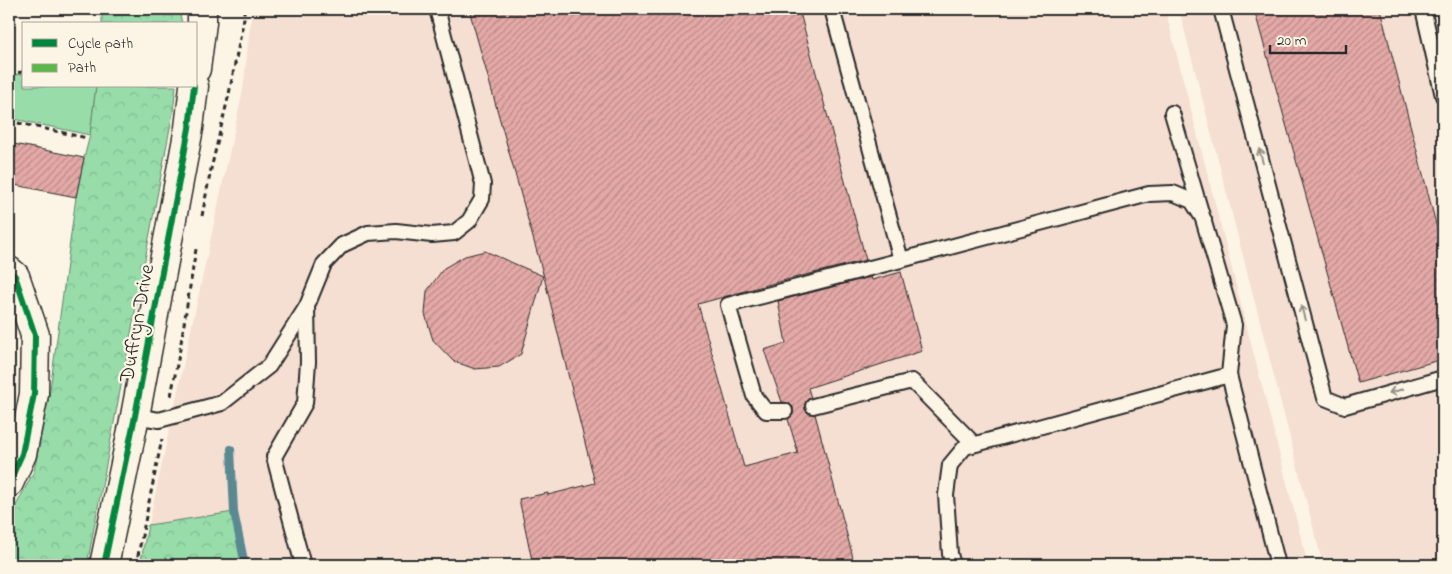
<svg xmlns="http://www.w3.org/2000/svg" width="1452" height="574" font-family="'Indie Flower',sans-serif">
  <style>
    .built { fill: #f5ded2 }
    .green { fill: #97dca9; stroke: #61846a }
    .forest { fill: url(#forest-crowns); stroke: #61846a }
    .lines { fill: none; stroke-linecap: round; stroke-linejoin: round }
    .stream { stroke: #5a8992; stroke-width: 8 }
    .building { fill: url(#building-hatch); stroke: #2b2b2b }
    .lane-casing { stroke: #2b2b2b; stroke-width: 18 }
    .street-casing { stroke: #2b2b2b; stroke-width: 31 }
    .secondary-casing { stroke: #2b2b2b; stroke-width: 31 }
    .path { stroke: #2b2b2b; stroke-width: 3; stroke-dasharray: 5 4; stroke-linecap: butt }
    .lane { stroke: #fcf5e5; stroke-width: 14 }
    .street { stroke: #fcf5e5; stroke-width: 28 }
    .secondary { stroke: #fcf5e5; stroke-width: 28 }
    .quiet { stroke: #58b947; stroke-width: 5; stroke-dasharray: 10 5; stroke-linecap: butt }
    .cycleway-casing { stroke: #fcf5e5; stroke-width: 9 }
    .cycleway { stroke: #00873e; stroke-width: 6 }
    .oneway { stroke: #949088 }
    .labels { text-anchor: middle; stroke-width: 4.5; stroke-linejoin: round; paint-order: stroke }
    .street-label { font-size: 21px; fill: #2b2b2b; stroke: #fcf5e5 }
  </style>
  <defs>
    <pattern id="forest-crowns" width="20" height="18" patternUnits="userSpaceOnUse" patternTransform="scale(1.25)"><rect width="20" height="18" fill="#97dca9"/><path d="M2 6a3 3 0 1 1 6 0M12 15a3 3 0 1 1 6 0" fill="none" stroke="#82bd92"/></pattern>
    <pattern id="building-hatch" width="6" height="6" patternUnits="userSpaceOnUse" patternTransform="scale(1.25)"><rect width="6" height="6" fill="#e4a9a7"/><path d="M-1 1l2-2M0 6l6-6M5 7l2-2" fill="none" stroke="#b98a88"/></pattern>
  </defs>
  <rect width="100%" height="100%" fill="#fcf5e5"/>
  <filter id="ink" filterUnits="userSpaceOnUse"><feTurbulence type="fractalNoise" baseFrequency=".02" numOctaves="2"/><feDisplacementMap in="SourceGraphic" scale="10" xChannelSelector="R" yChannelSelector="G"/><feConvolveMatrix kernelMatrix="1 2 1 2 8 2 1 2 1" color-interpolation-filters="sRGB"/></filter>
  <g filter="url(#ink)">
    <!-- built -->
    <g class="built">
      <polygon points="252,9 1165,9 1308,565 140,565 243,90"/>
      <polygon points="1179,9 1443,9 1443,565 1323,565"/>
    </g>
    <!-- green -->
    <polygon class="green" points="24,74 24,86 96,86 90,135 9,118 9,75"/>
    <!-- forest -->
    <g class="forest">
      <polygon points="102,9 179,9 182,24 102,24"/>
      <polygon points="96,86 176,86 173,112 87,565 9,565 9,519 34,471 50,390 76,197 84,158 90,135"/>
      <polygon points="234,512 245,565 140,565 148,525"/>
    </g>
    <g class="lines">
      <!-- stream -->
      <polyline class="stream" points="231,449 234,512 245,565"/>
    </g>
    <!-- building -->
    <g class="building">
      <polygon points="487,9 799,9 866,260 774,283 698,304 744,467 798,453 788,419 793,415 793,407 789,403 782,402 764,350 786,343 778,301 871,277 872,280 901,272 922,351 808,388 811,398 807,400 805,404 805,409 807,412 815,414 855,565 533,565 519,499 548,493 548,495 595,483 544,277 470,13"/>
      <polygon points="1254,9 1380,9 1443,251 1443,359 1358,383"/>
      <polygon points="9,143 84,158 76,197 9,184"/>
      <polygon points="485,251 543,276 521,354 499,367 475,369 453,361 433,340 425,314 427,291 444,268 465,256"/>
    </g>
    <g class="lines">
      <defs>
        <g id="lane">
          <polyline points="832,9 901,260 1149,194 1173,193 1192,201 1204,220"/>
          <polyline points="1221,9 1325,398 1345,406 1443,378"/>
          <polyline points="1423,9 1443,96"/>
          <polyline points="1172,113 1234,325 1229,375 1278,565"/>
          <polyline points="813,406 912,381 974,444"/>
          <polyline points="785,411 766,411 754,396 728,305 901,260"/>
          <polyline points="135,416 159,420 222,403 269,366 307,306 324,264 342,245 368,233 396,231 432,235 454,233 469,221 482,199 483,184 437,9"/>
          <polyline points="303,565 274,457 305,403 308,362 307,306"/>
          <polyline points="953,565 950,554 946,495 950,465 965,447 1229,375"/>
        </g>
        <polyline id="street" points="9,271 15,276 35,335 34,394 22,454 9,483"/>
        <g id="secondary">
          <polyline points="196,69 202,23 202,9"/>
          <polyline points="104,565 135,416 189,128 194,86"/>
        </g>
      </defs>
      <!-- lane casing -->
      <use href="#lane" class="lane-casing"/>
      <!-- street casing -->
      <use href="#street" class="street-casing"/>
      <!-- secondary casing -->
      <use href="#secondary" class="secondary-casing"/>
      <!-- path -->
      <g class="path">
        <polyline points="9,73 24,72"/>
        <polyline points="9,121 87,138"/>
        <polyline points="202,216 211,169 229,94 244,18 244,9"/>
        <polyline points="171,396 180,349 196,249"/>
        <polyline points="136,565 162,439"/>
      </g>
      <!-- lane -->
      <use href="#lane" class="lane"/>
      <!-- street -->
      <use href="#street" class="street"/>
      <!-- secondary -->
      <use href="#secondary" class="secondary"/>
      <!-- quiet -->
      <polyline class="quiet" points="1441,246 1443,245"/>
      <defs>
        <g id="cycleway">
          <polyline points="9,271 15,276 35,335 34,394 22,454 9,483"/>
          <polyline points="104,565 135,416 189,128 194,86"/>
        </g>
      </defs>
      <!-- cycleway casing -->
      <use href="#cycleway" class="cycleway-casing"/>
      <!-- cycleway -->
      <use href="#cycleway" class="cycleway"/>
    </g>
    <!-- one-way arrows -->
    <defs><path id="oneway-shaft" d="M-6 0H5M1.5-3L5.5 0L1.5 3" fill="none" stroke-width="1.6" stroke-linecap="round" stroke-linejoin="round" transform="scale(1.25)"/></defs>
    <g class="oneway">
      <use href="#oneway-shaft" transform="translate(1261 156) rotate(-105)"/>
      <use href="#oneway-shaft" transform="translate(1303 313) rotate(-105)"/>
      <use href="#oneway-shaft" transform="translate(1396 391) rotate(164)"/>
    </g>
  </g>
  <g class="labels">
    <!-- street labels -->
    <g class="street-label">
      <text transform="translate(136 323) rotate(-80)" y="7">Duffryn Drive</text>
    </g>
  </g>
  <!-- margin -->
  <rect width="1452" height="574" fill="none" stroke="#fcf5e5" stroke-width="30"/>
  <rect x="15" y="15" width="1422" height="544" fill="none" stroke="#2b2b2b" stroke-width="2" filter="url(#ink)"/>
  <!-- legend -->
  <rect x="22" y="22" width="175" height="65" fill="#fcf5e5" stroke="#a8a49b"/>
  <rect x="32" y="39" width="25" height="8" fill="#00873e" stroke="#a8a49b"/>
  <text x="68" y="48" font-size="15" fill="#2b2b2b">Cycle path</text>
  <rect x="32" y="64" width="25" height="8" fill="#58b947" stroke="#a8a49b"/>
  <text x="68" y="72" font-size="15" fill="#2b2b2b">Path</text>
  <!-- scale -->
  <path d="M1270 45v8h76v-8" fill="none" stroke="#2b2b2b" stroke-width="2.5"/>
  <text x="1277" y="45" font-size="15" fill="#2b2b2b" stroke="#fcf5e5" stroke-width="4" paint-order="stroke">20 m</text>
</svg>
